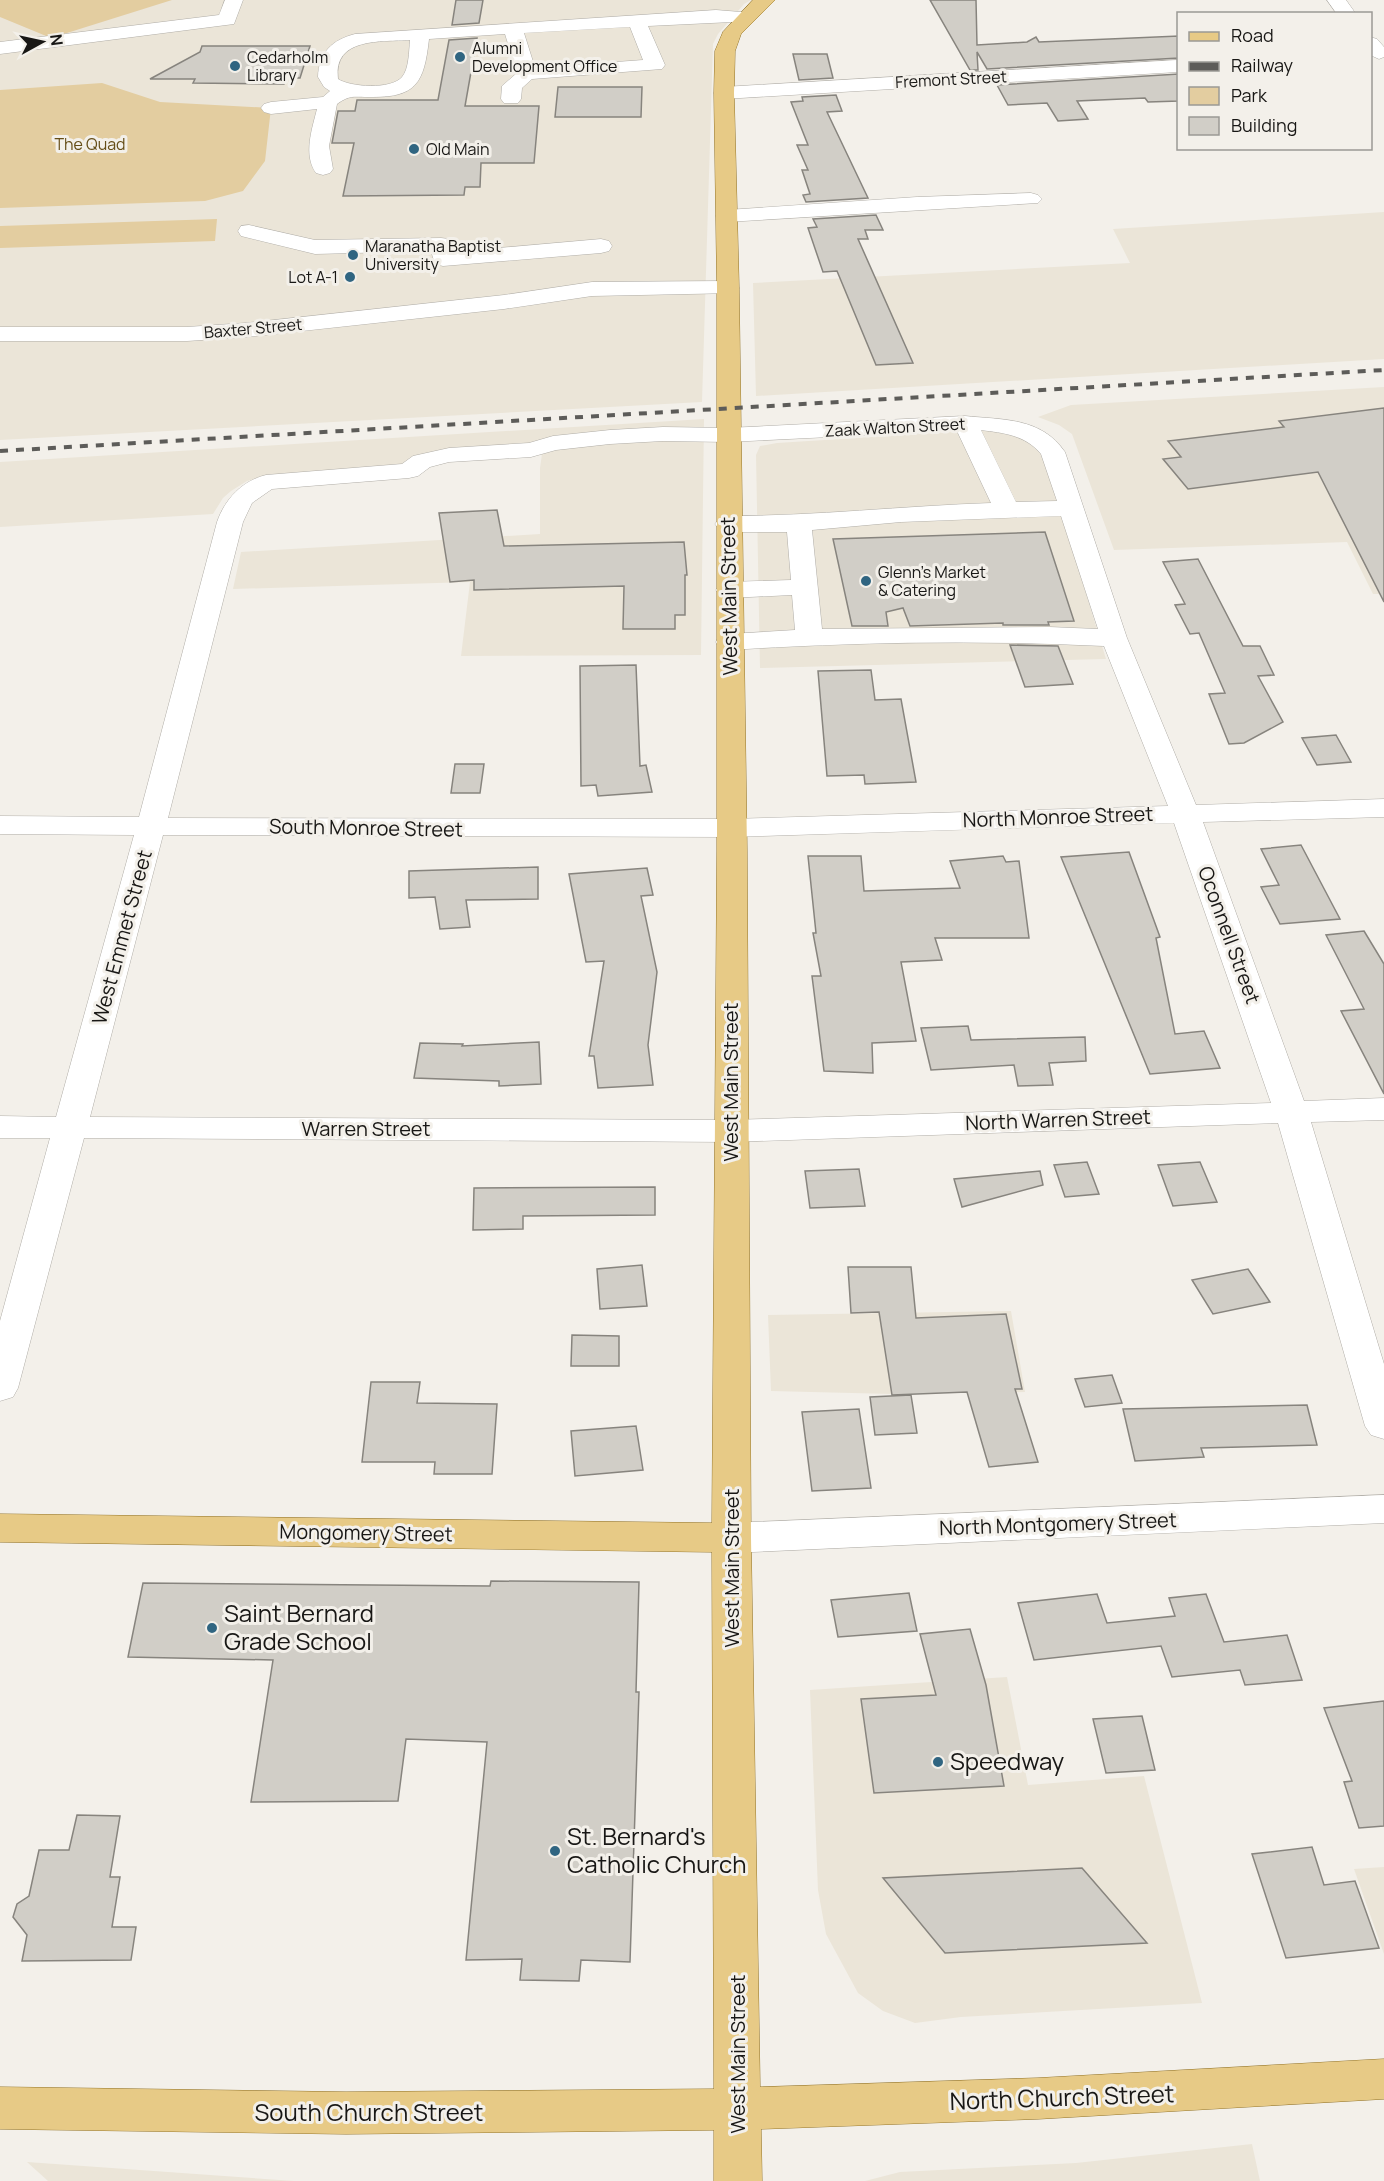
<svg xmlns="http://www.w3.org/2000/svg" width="1384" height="2181" font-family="Manrope,sans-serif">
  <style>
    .built { fill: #ebe5d8 }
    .green { fill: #e3cda0 }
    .building { fill: #d1cec7; stroke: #87847e; stroke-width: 1.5 }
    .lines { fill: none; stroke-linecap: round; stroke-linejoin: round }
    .minor-casing { stroke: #b0ada7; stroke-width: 1 }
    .major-casing { stroke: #94752a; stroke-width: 1 }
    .minor { fill: #fff; fill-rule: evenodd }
    .major { fill: #e7ca86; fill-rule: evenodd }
    .rail { stroke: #5d5c59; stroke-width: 4; stroke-dasharray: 8 8; stroke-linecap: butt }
    .poi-dot { fill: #306581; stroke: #f3f0ea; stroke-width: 2 }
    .labels { text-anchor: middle; stroke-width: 6; stroke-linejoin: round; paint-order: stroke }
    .far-poi-label { font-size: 16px; fill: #181715; stroke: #f3f0ea; text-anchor: start }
    .far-street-label { font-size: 16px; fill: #181715; stroke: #f3f0ea }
    .far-park-label { font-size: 16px; fill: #654d17; stroke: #f3f0ea }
    .street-label { font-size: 20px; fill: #181715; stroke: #f3f0ea }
    .near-poi-label { font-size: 24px; fill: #181715; stroke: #f3f0ea; text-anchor: start }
    .near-street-label { font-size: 24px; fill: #181715; stroke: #f3f0ea }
  </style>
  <rect width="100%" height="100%" fill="#f3f0ea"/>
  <!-- built -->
  <g class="built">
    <polygon points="0,0 751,0 744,4 718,34 713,44 702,402 0,440"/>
    <polygon points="1384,212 1384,359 756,396 753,283 1130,263 1113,229"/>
    <polygon points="1384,387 1384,594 1373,594 1347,542 1114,550 1072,434 1059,425 1038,417 1071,405"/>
    <polygon points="704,419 701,655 461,656 470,582 233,589 241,552 540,534 540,468 542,454 268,476 247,481 231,491 223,498 213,514 0,527 0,462"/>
    <polygon points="999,429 1012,430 1042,449 1106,659 760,668 756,455 760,446 777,443"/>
    <polygon points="1011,1311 1025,1392 892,1394 771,1391 768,1315"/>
    <polygon points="1007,1677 1028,1785 1144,1776 1202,2003 961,2017 915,2023 883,2011 858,1993 826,1934 818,1890 810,1690"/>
    <polygon points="1384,1867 1384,1954 1354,1869"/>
    <polygon points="1252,2144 1260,2181 865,2181 900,2172 1076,2163"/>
    <polygon points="27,2162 294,2181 48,2181"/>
  </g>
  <!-- green -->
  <g class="green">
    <polygon points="0,0 172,0 51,38 0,17"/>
    <polygon points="102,83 160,102 271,108 265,161 243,191 205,201 0,208 0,90"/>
    <polygon points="217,219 215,241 0,248 0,226"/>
  </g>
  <!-- building -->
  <g class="building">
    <polygon points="456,0 483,0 479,23 452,25"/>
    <polygon points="930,0 976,0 977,45 1027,42 1036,37 1039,42 1179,36 1179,58 987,69 977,52 978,70 970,70"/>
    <polygon points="477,38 465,106 539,106 534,163 481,163 480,187 465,187 464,195 343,196 354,143 332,143 338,111 355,111 357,100 438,100 449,40"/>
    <polygon points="202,46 310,46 300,78 286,78 284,84 193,83 195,79 150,79 200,52"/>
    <polygon points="793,54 827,54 833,78 799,80"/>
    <polygon points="1179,74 1179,101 1148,102 1145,98 1077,101 1088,119 1058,121 1047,103 1008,105 997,85"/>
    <polygon points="558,87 642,87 641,117 555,117"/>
    <polygon points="836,95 842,111 827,112 868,198 806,202 803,195 810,194 802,170 808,170 797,145 808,145 791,102 803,101 802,97"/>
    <polygon points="876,215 883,230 865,230 868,239 858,239 913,363 876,365 837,271 823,272 808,228 817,227 813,219"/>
    <polygon points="1384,408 1384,602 1318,472 1188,489 1163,459 1181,457 1168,441 1284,427 1279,421"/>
    <polygon points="497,510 504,546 684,542 687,575 685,575 685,615 675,615 675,629 623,629 624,586 474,590 474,580 450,582 439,513"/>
    <polygon points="1045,532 1074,621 1048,622 1049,625 1003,625 1003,623 910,626 903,608 886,612 888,626 852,626 833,539"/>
    <polygon points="1198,559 1243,646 1260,646 1274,675 1258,676 1283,722 1244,743 1229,744 1209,694 1225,693 1199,633 1190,634 1175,605 1185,604 1163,562"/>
    <polygon points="1010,645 1058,646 1073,684 1025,687"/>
    <polygon points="636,665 640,766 646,765 652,792 598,796 596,785 581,786 580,666"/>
    <polygon points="871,670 875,700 901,699 916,782 865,784 864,775 827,776 818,671"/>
    <polygon points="1336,735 1351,762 1317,765 1302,738"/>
    <polygon points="455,764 484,764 480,793 451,793"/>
    <polygon points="1301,845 1340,919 1280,924 1261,887 1279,885 1261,849"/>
    <polygon points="1129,852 1160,937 1156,938 1175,1034 1204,1031 1220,1068 1150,1074 1061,857"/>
    <polygon points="808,856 861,856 864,891 960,888 950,861 1003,856 1006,862 1019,861 1029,938 935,938 942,960 901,962 916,1041 872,1043 873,1073 824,1071 812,976 821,976 813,933 816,933"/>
    <polygon points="538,867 538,899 466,900 470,927 440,929 435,897 409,898 409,871"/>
    <polygon points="647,868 653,895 641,896 657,972 648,1045 653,1085 598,1088 594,1056 589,1056 604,961 586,962 569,874"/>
    <polygon points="1364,931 1384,964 1384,1094 1341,1011 1364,1009 1326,935"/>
    <polygon points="968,1026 971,1040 1085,1037 1086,1061 1049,1063 1053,1085 1018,1086 1014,1065 931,1070 921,1028"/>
    <polygon points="539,1042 541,1084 499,1086 499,1081 414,1078 420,1043 463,1044 462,1046"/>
    <polygon points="1087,1162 1099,1194 1065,1197 1054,1165"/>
    <polygon points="1200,1162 1217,1202 1173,1206 1158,1165"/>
    <polygon points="859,1169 865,1206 810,1208 805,1171"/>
    <polygon points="1040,1171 1043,1185 962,1207 954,1179"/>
    <polygon points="655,1187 655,1215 523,1216 523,1229 473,1230 474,1188"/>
    <polygon points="642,1265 647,1306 600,1309 597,1269"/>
    <polygon points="848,1267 911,1267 916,1318 1006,1314 1022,1389 1015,1389 1038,1462 989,1467 967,1392 892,1395 879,1312 851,1313"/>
    <polygon points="1248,1269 1270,1302 1213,1314 1192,1280"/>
    <polygon points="572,1335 619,1336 619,1366 571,1366"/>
    <polygon points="1112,1375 1122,1403 1085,1407 1075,1379"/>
    <polygon points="371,1382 420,1382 417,1403 497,1404 492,1474 434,1474 435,1462 362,1462"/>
    <polygon points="911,1395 917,1433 875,1435 870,1397"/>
    <polygon points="1307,1405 1317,1445 1201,1448 1204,1457 1135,1461 1123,1409"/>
    <polygon points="859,1409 871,1488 812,1491 802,1412"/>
    <polygon points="636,1426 643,1470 575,1476 571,1431"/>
    <polygon points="491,1581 639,1582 636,1692 639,1692 630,1962 581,1960 579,1981 520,1980 522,1959 466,1960 487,1742 406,1739 398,1801 251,1802 273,1660 128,1657 143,1583 490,1586"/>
    <polygon points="909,1593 917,1631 838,1637 831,1600"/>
    <polygon points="1097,1594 1107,1623 1175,1616 1169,1598 1206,1594 1224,1642 1287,1635 1302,1680 1245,1685 1240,1670 1172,1677 1161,1646 1034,1660 1018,1603"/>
    <polygon points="970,1629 986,1685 1004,1786 874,1793 861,1699 936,1695 920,1634"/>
    <polygon points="1384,1701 1384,1826 1359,1828 1344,1782 1352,1781 1324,1708"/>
    <polygon points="1142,1716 1155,1770 1106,1773 1093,1719"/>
    <polygon points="77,1815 120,1816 110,1877 120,1877 112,1927 136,1927 131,1960 22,1961 27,1935 13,1917 17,1904 29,1896 39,1850 69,1850"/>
    <polygon points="1312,1847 1324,1885 1355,1881 1379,1948 1286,1958 1252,1854"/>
    <polygon points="1082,1868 1147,1943 945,1953 883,1878"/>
  </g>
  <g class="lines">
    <defs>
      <g id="minor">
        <polygon points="225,0 243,0 234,24 0,54 0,42 219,15"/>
        <polygon points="1327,0 1346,0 1356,14 1337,14"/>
        <path d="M 716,10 L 753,13 L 755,17 L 753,21 L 648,26 L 665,65 L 662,69 L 532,79 L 522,88 L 521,99 L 518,103 L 504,103 L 501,99 L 502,86 L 517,73 L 505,34 L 429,39 C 424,84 416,98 368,97 C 352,97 350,95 337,104 L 329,146 L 333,169 L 330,173 L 323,175 L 316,173 C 303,155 312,129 317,109 L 271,114 L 264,112 L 261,108 L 264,104 L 271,102 L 323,97 L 330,91 L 324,87 L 318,77 C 319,52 332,40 355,34 ZM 630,27 L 643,60 L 535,68 L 524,33 ZM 410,40 C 409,51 409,69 402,77 C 391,90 350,87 338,79 C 333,37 381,42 410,40 Z"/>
        <polygon points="1370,37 1377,39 1384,47 1384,57 1379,59 1370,55"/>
        <polygon points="1178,60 1178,72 724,99 717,97 714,93 717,89 724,87"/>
        <polygon points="1031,193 1038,195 1042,199 1038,203 727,222 719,221 716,216 719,211 727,210 917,197"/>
        <polygon points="249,225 315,240 441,238 449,239 453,252 601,239 609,241 612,246 609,251 601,253 443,266 435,264 431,251 315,254 241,236 238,231 241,226"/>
        <polygon points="728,281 736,283 739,288 736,293 592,296 504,309 246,337 187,341 0,341 0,327 187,327 246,323 504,295 592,282"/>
        <path d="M 965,416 C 1003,420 1041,417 1065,452 L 1127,638 L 1196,805 L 1384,799 L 1384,817 L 1203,822 L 1304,1101 L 1384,1098 L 1384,1120 L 1311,1122 L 1384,1364 L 1384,1439 L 1371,1435 L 1365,1426 L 1278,1123 L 731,1142 L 84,1138 L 18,1388 L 13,1397 L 0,1401 L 0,1321 L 50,1138 L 0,1138 L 0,1116 L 56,1117 L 134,835 L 0,834 L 0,816 L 139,817 L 217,522 C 225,499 242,481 266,475 L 402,464 L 413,456 L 449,448 L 529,443 L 553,436 L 610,430 L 663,427 L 728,428 ZM 981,430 C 1004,433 1025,435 1041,454 L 1057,501 L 1016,502 ZM 957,431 L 991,503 C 903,506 816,516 728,516 L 719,519 L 715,524 L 719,529 L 728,532 L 787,532 L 791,580 L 729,582 L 720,584 L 716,590 L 720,596 L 729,598 L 792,595 L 795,630 L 729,634 L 719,636 L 716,642 L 719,648 L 729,650 C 853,642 979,640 1104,646 L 1168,806 L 731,819 L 168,818 L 243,522 L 252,503 L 272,489 L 409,478 L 418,476 L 430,467 L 449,462 L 531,457 L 556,450 L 610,444 L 663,441 L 728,442 ZM 1061,516 L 1098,629 L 1049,627 L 822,629 L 812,530 L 901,522 ZM 1174,823 L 1271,1103 L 731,1120 L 90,1117 L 163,835 L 731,837 Z"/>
        <polygon points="1384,1495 1384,1523 731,1553 717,1548 711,1538 717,1528 731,1523"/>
      </g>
      <polygon id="major" points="753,0 775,0 741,34 735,51 734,93 739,288 747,851 751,1538 760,2087 1038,2078 1384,2059 1384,2099 1038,2119 761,2129 762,2181 714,2181 714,2130 346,2134 0,2129 0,2087 346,2092 714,2089 712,1552 0,1542 0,1514 712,1523 717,851 717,288 714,93 715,51 723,32"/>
    </defs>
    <!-- minor casing -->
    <use href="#minor" class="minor-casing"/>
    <!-- major casing -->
    <use href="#major" class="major-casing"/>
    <!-- minor -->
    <use href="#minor" class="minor"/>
    <!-- major -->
    <use href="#major" class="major"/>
    <!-- rail -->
    <polyline class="rail" points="0,451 1384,370"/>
  </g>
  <!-- markers -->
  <g class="poi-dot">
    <circle cx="460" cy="57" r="6"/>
    <circle cx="235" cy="66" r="6"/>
    <circle cx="414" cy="149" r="6"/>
    <circle cx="353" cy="255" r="6"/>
    <circle cx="350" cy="277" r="6"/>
    <circle cx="866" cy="581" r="6"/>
    <circle cx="212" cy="1628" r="6"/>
    <circle cx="938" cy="1762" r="6"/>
    <circle cx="555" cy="1851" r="6"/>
  </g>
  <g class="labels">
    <!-- far-poi labels -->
    <g class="far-poi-label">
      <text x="472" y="54">Alumni<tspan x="472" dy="18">Development Office</tspan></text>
      <text x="247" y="63">Cedarholm<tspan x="247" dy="18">Library</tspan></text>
      <text x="426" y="155">Old Main</text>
      <text x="365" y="252">Maranatha Baptist<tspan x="365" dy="18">University</tspan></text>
      <text x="338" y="283" text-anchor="end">Lot A-1</text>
      <text x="878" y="578">Glenn's Market<tspan x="878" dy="18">&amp; Catering</tspan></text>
    </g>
    <!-- far-street labels -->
    <g class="far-street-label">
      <text transform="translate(951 79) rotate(-3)" y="6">Fremont Street</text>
      <text transform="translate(253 328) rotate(-5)" y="6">Baxter Street</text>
      <text transform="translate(895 427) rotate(-3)" y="6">Zaak Walton Street</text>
    </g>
    <!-- far-park labels -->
    <g class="far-park-label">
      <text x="90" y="150">The Quad</text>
    </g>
    <!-- street labels -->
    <g class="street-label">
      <text transform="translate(729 596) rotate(-91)" y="7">West Main Street</text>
      <text transform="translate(1058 817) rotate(-2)" y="7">North Monroe Street</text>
      <text transform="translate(366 828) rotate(1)" y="7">South Monroe Street</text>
      <text transform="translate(1229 935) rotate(70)" y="7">Oconnell Street</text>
      <text transform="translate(122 937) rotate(-75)" y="7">West Emmet Street</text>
      <text transform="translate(731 1082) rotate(-90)" y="7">West Main Street</text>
      <text transform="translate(1058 1120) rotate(-2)" y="7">North Warren Street</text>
      <text x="366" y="1136">Warren Street</text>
      <text transform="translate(1058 1524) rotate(-2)" y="7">North Montgomery Street</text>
      <text transform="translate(366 1533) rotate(1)" y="7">Mongomery Street</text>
      <text transform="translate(732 1568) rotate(-90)" y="7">West Main Street</text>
      <text transform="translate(738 2054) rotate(-90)" y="7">West Main Street</text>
    </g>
    <!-- near-poi labels -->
    <g class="near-poi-label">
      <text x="224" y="1622">Saint Bernard<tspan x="224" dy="28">Grade School</tspan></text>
      <text x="950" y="1770">Speedway</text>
      <text x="567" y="1845">St. Bernard's<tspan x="567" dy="28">Catholic Church</tspan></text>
    </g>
    <!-- near-street labels -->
    <g class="near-street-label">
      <text transform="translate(1062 2098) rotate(-2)" y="8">North Church Street</text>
      <text x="369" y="2121">South Church Street</text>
    </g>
  </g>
  <!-- legend -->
  <rect x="1177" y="12" width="195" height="138" fill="#f3f0ea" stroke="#9b9995" stroke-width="1.5"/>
  <rect x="1189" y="32" width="30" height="9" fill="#e7ca86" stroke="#9b9995" stroke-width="1.5"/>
  <text x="1231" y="42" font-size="18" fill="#181715">Road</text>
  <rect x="1189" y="62" width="30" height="9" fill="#5d5c59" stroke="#9b9995" stroke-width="1.5"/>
  <text x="1231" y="72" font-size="18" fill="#181715">Railway</text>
  <rect x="1189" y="87" width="30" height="18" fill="#e3cda0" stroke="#9b9995" stroke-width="1.5"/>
  <text x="1231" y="102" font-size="18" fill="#181715">Park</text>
  <rect x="1189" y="117" width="30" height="18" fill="#d1cec7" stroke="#9b9995" stroke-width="1.5"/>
  <text x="1231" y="132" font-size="18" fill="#181715">Building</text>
  <!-- north arrow -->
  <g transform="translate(42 42) rotate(82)" stroke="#f3f0ea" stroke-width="4.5" paint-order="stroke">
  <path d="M0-4.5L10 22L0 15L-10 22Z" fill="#181715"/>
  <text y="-9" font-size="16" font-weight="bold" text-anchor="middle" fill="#181715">N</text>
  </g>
</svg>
